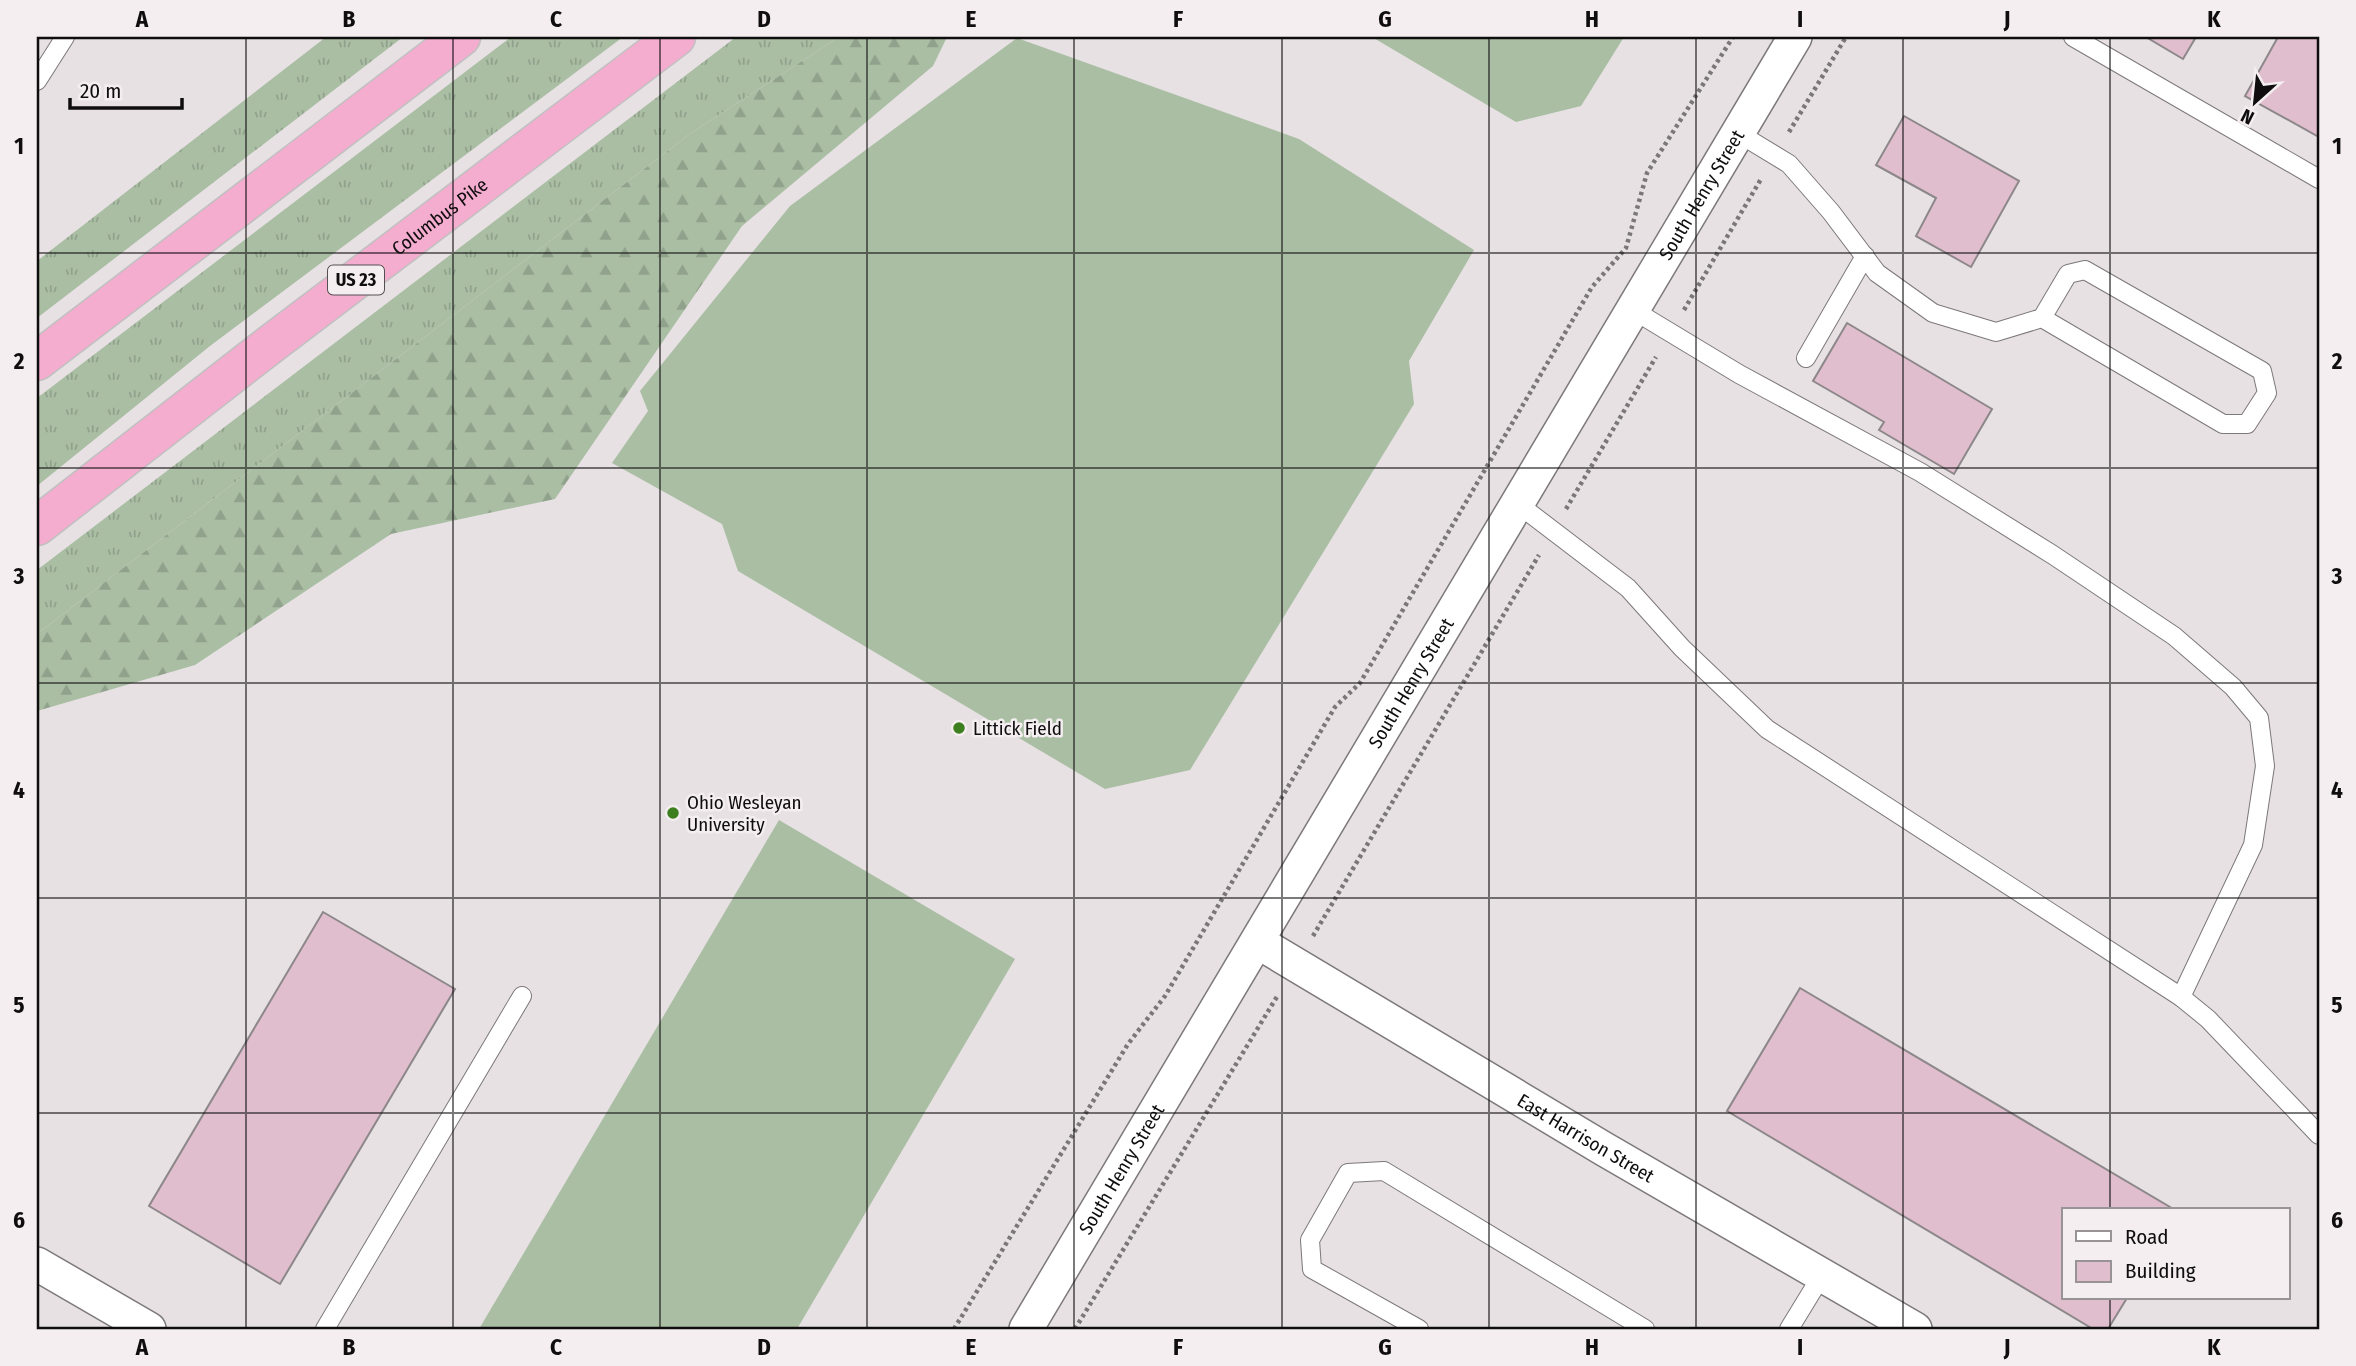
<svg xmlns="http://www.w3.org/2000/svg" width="2356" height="1366" font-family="'Fira Sans Condensed',sans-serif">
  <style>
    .grass { fill: url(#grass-tufts) }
    .forest { fill: url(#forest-firs) }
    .garden { fill: #aabea4 }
    .building { fill: #e1bece; stroke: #8c8789; stroke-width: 2 }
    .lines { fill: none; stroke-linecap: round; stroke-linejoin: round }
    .lane-casing { stroke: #7d787a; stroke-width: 20 }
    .street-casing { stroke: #7d787a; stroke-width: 36 }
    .highway-casing { stroke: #c1c0c0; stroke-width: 41 }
    .path { stroke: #7b7778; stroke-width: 4.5; stroke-dasharray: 3.5 3.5; stroke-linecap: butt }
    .lane { stroke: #fff; stroke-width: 18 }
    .street { stroke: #fff; stroke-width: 33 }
    .highway { stroke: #f4accf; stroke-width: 38 }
    .grid { fill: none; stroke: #0f0d0e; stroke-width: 2; stroke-opacity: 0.55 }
    .poi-dot { fill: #3d7e1e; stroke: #f4eef1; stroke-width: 2.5 }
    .labels { text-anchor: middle; stroke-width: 5; stroke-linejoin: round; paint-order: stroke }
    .shield { fill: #f4eef1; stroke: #545052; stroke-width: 2 }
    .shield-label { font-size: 18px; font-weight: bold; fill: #0f0d0e }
    .street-label { font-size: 19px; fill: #0f0d0e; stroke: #f4eef1 }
    .poi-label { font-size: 19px; fill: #0f0d0e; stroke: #f4eef1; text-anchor: start }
    .neatline { fill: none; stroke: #0f0d0e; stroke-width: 2.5 }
    .grid-label { font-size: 23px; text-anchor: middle; font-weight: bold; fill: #0f0d0e }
  </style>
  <defs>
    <pattern id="grass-tufts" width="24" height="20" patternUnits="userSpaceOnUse" patternTransform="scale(1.75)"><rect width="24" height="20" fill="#aabea4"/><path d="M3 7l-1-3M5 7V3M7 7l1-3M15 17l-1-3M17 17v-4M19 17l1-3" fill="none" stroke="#91a28c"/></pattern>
    <pattern id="forest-firs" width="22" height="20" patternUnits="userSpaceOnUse" patternTransform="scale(1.75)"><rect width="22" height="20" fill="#aabea4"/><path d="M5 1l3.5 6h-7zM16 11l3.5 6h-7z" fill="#91a28c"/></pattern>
  </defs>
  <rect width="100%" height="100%" fill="#e7e1e3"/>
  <!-- grass -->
  <g class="grass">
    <polygon points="326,37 403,37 37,318 37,261"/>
    <polygon points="511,37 623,37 210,346 37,486 37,398"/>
    <polygon points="736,37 839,37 691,133 37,634 37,570"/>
  </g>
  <!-- forest -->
  <polygon class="forest" points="839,37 947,37 933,66 742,226 555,499 391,534 195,665 37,711 37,634 691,133"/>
  <!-- garden -->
  <g class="garden">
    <polygon points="1372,37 1624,37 1581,106 1516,122"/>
    <polygon points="1017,38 1299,139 1474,250 1409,361 1414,404 1190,770 1105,789 738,571 722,524 612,463 648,411 640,391 790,206"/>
    <polygon points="779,820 1015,959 797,1329 479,1329"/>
  </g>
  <!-- building -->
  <g class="building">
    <polygon points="2146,37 2196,37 2183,59"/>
    <polygon points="2278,37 2319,37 2319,137 2245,96"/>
    <polygon points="1904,116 2019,181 1971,267 1916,236 1936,198 1876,165"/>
    <polygon points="1847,323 1992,409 1954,474 1879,430 1884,422 1813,381"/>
    <polygon points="323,912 455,989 280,1284 149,1206"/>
    <polygon points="1800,988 2175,1210 2064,1210 2064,1298 2127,1298 2108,1329 2093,1329 1727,1111"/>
  </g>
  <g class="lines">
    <defs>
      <g id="lane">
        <polyline points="2073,37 2319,179"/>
        <polyline points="37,81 65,37"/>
        <polyline points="1738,133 1789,164 1831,212 1877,273 1933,313 1996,332 2042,318 2223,424 2247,424 2267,393 2262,371 2085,270 2068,274 2042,318"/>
        <polyline points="1633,310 1739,374 1920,472 2053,555 2174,636 2233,687 2259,718 2265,766 2253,845 2181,997 2208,1019 2319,1135"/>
        <polyline points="1806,358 1865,256"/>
        <polyline points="1518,504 1628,588 1682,648 1767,729 2181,997"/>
        <polyline points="325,1329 522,996"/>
        <polyline points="1419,1329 1312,1269 1310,1240 1348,1173 1384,1171 1645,1329"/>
        <polyline points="1789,1329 1822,1275"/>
      </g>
      <g id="street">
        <path id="s1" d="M 1258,942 L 1604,1149 L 1915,1329"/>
        <polyline points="37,1264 149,1329"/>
        <path id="s2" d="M 1026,1329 L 1795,37"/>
      </g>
      <g id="highway">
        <polyline points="37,361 461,37"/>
        <path id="s3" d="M 37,526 L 267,347 L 676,37"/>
      </g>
    </defs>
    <!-- lane casing -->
    <use href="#lane" class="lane-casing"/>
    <!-- street casing -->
    <use href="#street" class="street-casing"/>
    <!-- highway casing -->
    <use href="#highway" class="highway-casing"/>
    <!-- path -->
    <g class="path">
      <polyline points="1789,132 1846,37"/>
      <polyline points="1684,310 1761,179"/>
      <polyline points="1566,509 1656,357"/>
      <polyline points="1313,936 1539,555"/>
      <polyline points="954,1329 1128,1044 1165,996 1335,707 1360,683 1592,287 1626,248 1647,173 1733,37"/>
      <polyline points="1075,1329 1278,995"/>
    </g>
    <!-- lane -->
    <use href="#lane" class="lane"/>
    <!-- street -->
    <use href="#street" class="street"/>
    <!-- highway -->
    <use href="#highway" class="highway"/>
  </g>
  <!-- grid -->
  <path class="grid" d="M 246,37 L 246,1329M 453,37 L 453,1329M 660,37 L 660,1329M 867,37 L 867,1329M 1074,37 L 1074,1329M 1282,37 L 1282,1329M 1489,37 L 1489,1329M 1696,37 L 1696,1329M 1903,37 L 1903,1329M 2110,37 L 2110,1210M 37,253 L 2319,253M 37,468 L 2319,468M 37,683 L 2319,683M 37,898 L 2319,898M 37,1113 L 2319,1113M 2110,1298 L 2110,1329"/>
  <!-- markers -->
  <g class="poi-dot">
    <circle cx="959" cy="728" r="7"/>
    <circle cx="673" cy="813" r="7"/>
  </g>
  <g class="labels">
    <!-- shield labels -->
    <rect class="shield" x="328" y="265.5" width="56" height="29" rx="5"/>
    <g class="shield-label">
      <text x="356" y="286">US 23</text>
    </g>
    <!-- street labels -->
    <g class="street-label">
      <text dy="7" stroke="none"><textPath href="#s2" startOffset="1320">South Henry Street</textPath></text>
      <text dy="7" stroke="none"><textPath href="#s3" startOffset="508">Columbus Pike</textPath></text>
      <text dy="7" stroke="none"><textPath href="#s2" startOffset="752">South Henry Street</textPath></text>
      <text dy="7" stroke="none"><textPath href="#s1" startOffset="382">East Harrison Street</textPath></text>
      <text dy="7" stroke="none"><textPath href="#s2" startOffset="186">South Henry Street</textPath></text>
    </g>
    <!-- poi labels -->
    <g class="poi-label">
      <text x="973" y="735">Littick Field</text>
      <text x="687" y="809">Ohio Wesleyan<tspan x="687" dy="22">University</tspan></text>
    </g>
  </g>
  <!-- border -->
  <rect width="2356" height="1366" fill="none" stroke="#f4eef1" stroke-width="77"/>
  <!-- legend -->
  <rect x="2062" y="1208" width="228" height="91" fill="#f4eef1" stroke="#989496" stroke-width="2"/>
  <rect x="2076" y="1231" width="35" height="10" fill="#ffffff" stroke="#989496" stroke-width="2"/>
  <text x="2125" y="1244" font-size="21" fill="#0f0d0e">Road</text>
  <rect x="2076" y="1261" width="35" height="21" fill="#e1bece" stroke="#989496" stroke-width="2"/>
  <text x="2125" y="1278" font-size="21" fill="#0f0d0e">Building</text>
  <!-- north arrow -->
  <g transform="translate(2255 102) rotate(207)" stroke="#f4eef1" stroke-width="5" paint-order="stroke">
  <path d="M0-5L12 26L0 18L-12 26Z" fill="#0f0d0e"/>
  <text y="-10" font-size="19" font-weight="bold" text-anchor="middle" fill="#0f0d0e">N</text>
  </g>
  <!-- scale -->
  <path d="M70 98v10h112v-10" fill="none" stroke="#0f0d0e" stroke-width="3.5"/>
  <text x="80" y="98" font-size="21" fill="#0f0d0e" stroke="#f4eef1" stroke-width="5" paint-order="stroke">20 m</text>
  <rect x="38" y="38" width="2280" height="1290" class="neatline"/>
  <g class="grid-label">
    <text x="142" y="27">A</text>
    <text x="349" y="27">B</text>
    <text x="556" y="27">C</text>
    <text x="764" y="27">D</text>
    <text x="971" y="27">E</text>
    <text x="1178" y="27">F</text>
    <text x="1385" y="27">G</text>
    <text x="1592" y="27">H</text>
    <text x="1800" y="27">I</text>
    <text x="2007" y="27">J</text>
    <text x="2214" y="27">K</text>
    <text x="19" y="154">1</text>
    <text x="2337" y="154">1</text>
    <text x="19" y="369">2</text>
    <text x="2337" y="369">2</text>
    <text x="19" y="584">3</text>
    <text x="2337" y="584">3</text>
    <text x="19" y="798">4</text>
    <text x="2337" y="798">4</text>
    <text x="19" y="1013">5</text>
    <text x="2337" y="1013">5</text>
    <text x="19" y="1228">6</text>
    <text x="2337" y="1228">6</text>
    <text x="142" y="1355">A</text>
    <text x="349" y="1355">B</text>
    <text x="556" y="1355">C</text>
    <text x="764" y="1355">D</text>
    <text x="971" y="1355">E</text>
    <text x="1178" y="1355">F</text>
    <text x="1385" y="1355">G</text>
    <text x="1592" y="1355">H</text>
    <text x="1800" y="1355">I</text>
    <text x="2007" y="1355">J</text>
    <text x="2214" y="1355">K</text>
  </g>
</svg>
